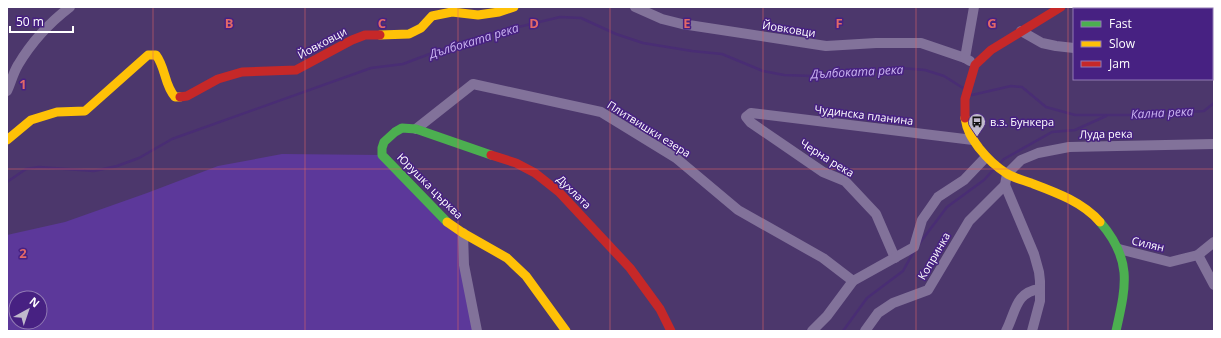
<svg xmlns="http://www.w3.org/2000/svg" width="1221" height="338" font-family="'Open Sans',sans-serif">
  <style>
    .green { fill: #5c389a; fill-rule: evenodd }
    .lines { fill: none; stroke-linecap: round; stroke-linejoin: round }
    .stream { stroke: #492d74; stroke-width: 2.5 }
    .street { stroke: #82729a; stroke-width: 10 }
    .fast { stroke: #4caf50; stroke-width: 9 }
    .slow { stroke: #ffc107; stroke-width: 9 }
    .jam { stroke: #c62828; stroke-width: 9 }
    .grid { fill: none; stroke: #e26868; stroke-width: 1; stroke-opacity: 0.55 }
    .labels { text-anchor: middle; stroke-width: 3; stroke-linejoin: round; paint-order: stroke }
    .street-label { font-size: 11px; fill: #fff; stroke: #472182 }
    .poi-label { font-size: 11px; fill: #fff; stroke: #472182; text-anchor: start }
    .water-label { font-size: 12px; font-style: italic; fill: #c9b3f0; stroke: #472182 }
    .grid-label { font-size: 13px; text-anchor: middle; font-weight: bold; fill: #e26868; stroke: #472182; stroke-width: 3; stroke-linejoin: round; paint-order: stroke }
  </style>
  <rect width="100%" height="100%" fill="#4c376c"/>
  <!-- green -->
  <path class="green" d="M 282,154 L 382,155 L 463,233 L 477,331 L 7,331 L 7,235 L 65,222 L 147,193 L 218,166 ZM 16,298 L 40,298 L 40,322 L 16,322 Z"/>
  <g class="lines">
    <!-- stream -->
    <g class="stream">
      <polyline points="970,93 972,95 1011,86 1022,87 1046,107 1075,115 1142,115 1204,111 1214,103"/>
      <polyline points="999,164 1004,159 1052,132 1075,130 1106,116"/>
      <polyline points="7,182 26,169 39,167 94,171 117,166 139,158 172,139 371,68 403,64 448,47 489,34 560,17 581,18 616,34 643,43 692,51 722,54 763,71 784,75 813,76 868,72 900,68 925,70 944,76 963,88"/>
      <polyline points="919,244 947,207 984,180 994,169"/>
      <polyline points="843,331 867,298 903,271 914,251"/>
    </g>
    <!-- street -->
    <g class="street">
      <polyline points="635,7 662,19 682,24 826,46 876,43 921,43 965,58"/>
      <polyline points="1212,26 1214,26"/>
      <polyline points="1021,31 1042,43 1056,46 1074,48"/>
      <polyline points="970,61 965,58 974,7"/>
      <path d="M 7,91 C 11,83 13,73 18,65 C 31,43 49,23 70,7"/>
      <polyline points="416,129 473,84 601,112 676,158 738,210 823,258 853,281"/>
      <polyline points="1005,185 1034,254 1039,272 1040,281 1040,301 1032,331"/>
      <polyline points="463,233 464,265 477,331"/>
      <polyline points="1119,249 1170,262 1198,255 1214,242"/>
      <polyline points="1198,255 1214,285"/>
      <polyline points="895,258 876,214 845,181 823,172 750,122 746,117 751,113 973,140"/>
      <polyline points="812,331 827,316 853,281 914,247 922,220 938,197 964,180 986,157"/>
      <polyline points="865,331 878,313 893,303 928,290 969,221 1005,185 1007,174 1021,160 1038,153 1069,147 1214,144"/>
      <path d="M 1006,331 C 1016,312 1015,292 1040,289"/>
    </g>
    <!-- fast -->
    <g class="fast">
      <polyline points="447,222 382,155 382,148 384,142 395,132 402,128 416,129 491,155"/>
      <path d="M 1100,222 C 1133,260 1126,286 1116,331"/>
    </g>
    <!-- slow -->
    <g class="slow">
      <polyline points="380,35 409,34 421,28 432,16 452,12 478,15 499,12 514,7"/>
      <path d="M 965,118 C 967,131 971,137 979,148 C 987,158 995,166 1006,173 C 1013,178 1023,180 1031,183 C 1055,192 1083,202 1100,222"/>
      <path d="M 7,140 L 31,120 L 57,112 L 85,111 L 148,55 L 156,55 C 166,68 164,85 175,97 L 180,97"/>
      <polyline points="447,222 463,233 507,258 526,276 566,331"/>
    </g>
    <!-- jam -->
    <g class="jam">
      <polyline points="180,97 187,96 218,79 242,72 296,70 352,40 365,35 380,35"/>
      <polyline points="965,118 965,99 975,65 991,50 1061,7"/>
      <polyline points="491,155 516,163 535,173 559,192 630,268 660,309 671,331"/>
    </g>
  </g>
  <!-- grid -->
  <path class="grid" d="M 153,7 L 153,331M 305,7 L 305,331M 458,7 L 458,331M 610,7 L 610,331M 763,7 L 763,331M 916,7 L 916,331M 1068,7 L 1068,331M 7,169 L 1214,169"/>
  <!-- icons -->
  <defs>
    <symbol id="bus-pin" viewBox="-11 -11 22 30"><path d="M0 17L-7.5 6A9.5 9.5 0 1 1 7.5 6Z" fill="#c0b9cc" stroke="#472182"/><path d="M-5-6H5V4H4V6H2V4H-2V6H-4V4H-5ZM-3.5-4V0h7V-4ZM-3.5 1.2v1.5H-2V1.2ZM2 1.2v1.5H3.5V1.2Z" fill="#111"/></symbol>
  </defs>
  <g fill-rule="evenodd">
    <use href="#bus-pin" x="967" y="112" width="20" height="27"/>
  </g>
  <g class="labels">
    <!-- street labels -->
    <g class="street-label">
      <text transform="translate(789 29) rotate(9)" y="4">Йовковци</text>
      <text transform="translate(322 43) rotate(-28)" y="4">Йовковци</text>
      <text transform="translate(864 115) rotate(7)" y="4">Чудинска планина</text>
      <text transform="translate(649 129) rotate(32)" y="4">Плитвишки езера</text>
      <text transform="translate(1106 134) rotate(-1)" y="4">Луда река</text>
      <text transform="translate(827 158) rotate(32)" y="4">Черна река</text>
      <text transform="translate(430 186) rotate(45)" y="4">Юрушка църква</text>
      <text transform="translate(574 192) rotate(44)" y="4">Духлата</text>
      <text transform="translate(1148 244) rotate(13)" y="4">Силян</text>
      <text transform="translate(934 256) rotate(-60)" y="4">Копринка</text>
    </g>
    <!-- poi labels -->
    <g class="poi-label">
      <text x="990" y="126">в.з. Бункера</text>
    </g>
    <!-- water labels -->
    <g class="water-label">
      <text transform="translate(474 41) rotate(-17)" y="4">Дълбоката река</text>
      <text transform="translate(857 72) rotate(-3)" y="4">Дълбоката река</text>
      <text transform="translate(1162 113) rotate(-3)" y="4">Кална река</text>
    </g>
  </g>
  <g class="grid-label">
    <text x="229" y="28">B</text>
    <text x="382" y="28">C</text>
    <text x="534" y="28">D</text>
    <text x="687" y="28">E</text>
    <text x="839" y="28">F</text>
    <text x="992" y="28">G</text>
    <text x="23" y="89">1</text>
    <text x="23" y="258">2</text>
  </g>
  <!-- border -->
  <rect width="1221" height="338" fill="none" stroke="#ffffff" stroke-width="16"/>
  <!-- legend -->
  <rect x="1073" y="8" width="140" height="72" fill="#472182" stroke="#917ab4"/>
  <rect x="1081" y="21" width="20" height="6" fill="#4caf50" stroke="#917ab4"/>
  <text x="1109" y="28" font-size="12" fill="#ffffff">Fast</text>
  <rect x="1081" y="41" width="20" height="6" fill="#ffc107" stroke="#917ab4"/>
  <text x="1109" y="48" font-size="12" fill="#ffffff">Slow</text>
  <rect x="1081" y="61" width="20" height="6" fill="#c62828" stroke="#917ab4"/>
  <text x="1109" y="68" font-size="12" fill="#ffffff">Jam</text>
  <!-- north arrow -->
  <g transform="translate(28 310) rotate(40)"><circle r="19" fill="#472182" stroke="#917ab4"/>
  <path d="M0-3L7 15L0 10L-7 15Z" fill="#c0b9cc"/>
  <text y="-6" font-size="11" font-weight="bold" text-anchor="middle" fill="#ffffff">N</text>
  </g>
  <!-- scale -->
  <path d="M10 26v6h63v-6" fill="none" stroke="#ffffff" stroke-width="2"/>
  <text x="16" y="26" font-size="12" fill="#ffffff" stroke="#472182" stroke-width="3" paint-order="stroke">50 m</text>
</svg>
